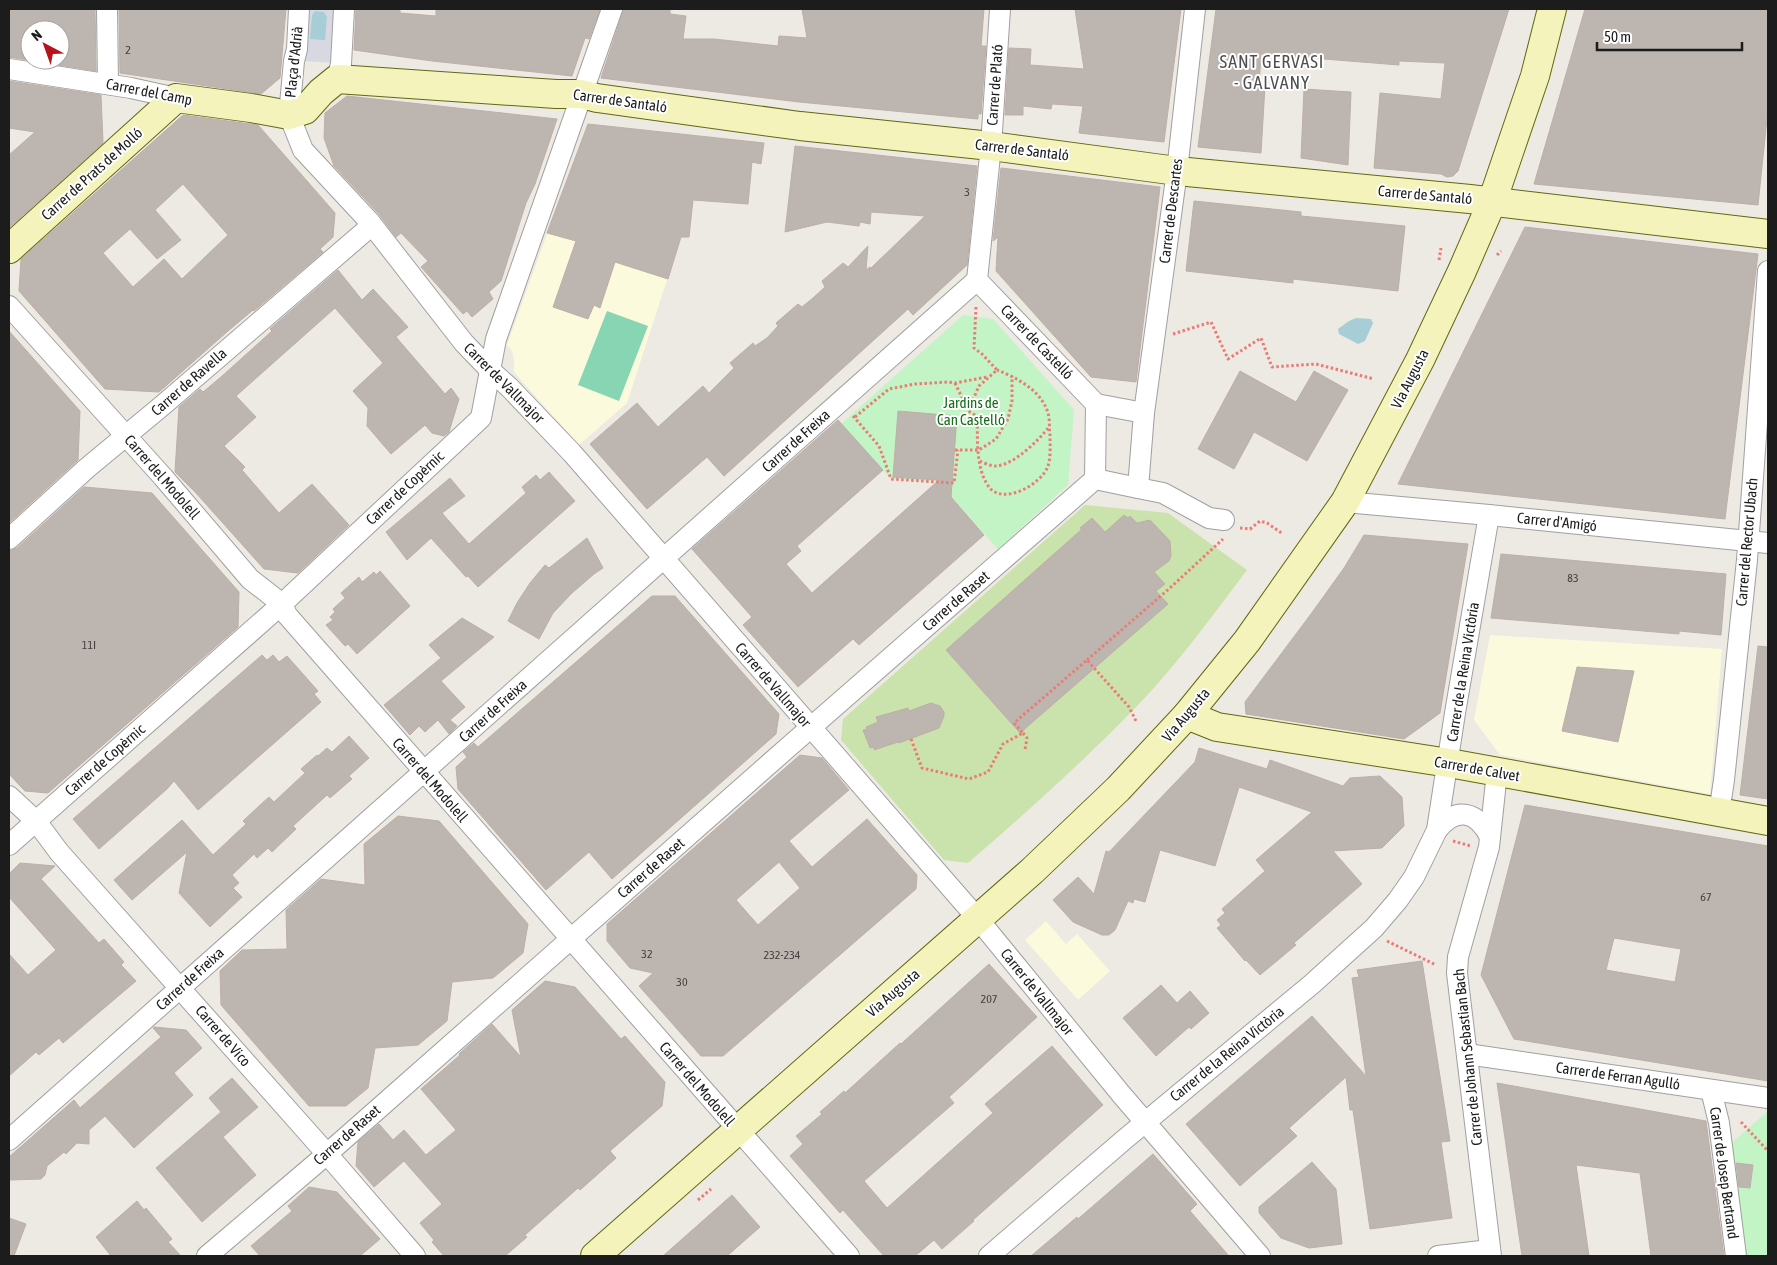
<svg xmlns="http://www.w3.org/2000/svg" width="1777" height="1265" font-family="'Asap Condensed',sans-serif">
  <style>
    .education { fill: #fcfadd }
    .grass { fill: #cae3ad }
    .park { fill: #c3f4c5 }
    .pitch { fill: #88d5b3 }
    .plaza { fill: #d7d8e2 }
    .water { fill: #a7ced7 }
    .building { fill: #bdb5b0; stroke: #bdafa7; fill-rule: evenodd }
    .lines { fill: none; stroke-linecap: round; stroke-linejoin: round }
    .street-casing { stroke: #a0a0a0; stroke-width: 22 }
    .secondary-casing { stroke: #63680f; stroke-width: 30 }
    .path { stroke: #ec7b75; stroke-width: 3; stroke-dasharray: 2.5 2.5; stroke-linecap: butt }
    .street { stroke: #fff; stroke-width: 20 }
    .secondary { stroke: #f3f3bb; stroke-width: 28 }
    .labels { text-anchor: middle; stroke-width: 4; stroke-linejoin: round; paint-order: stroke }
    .number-label { font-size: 12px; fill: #444241 }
    .street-label { font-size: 15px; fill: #1c1c1c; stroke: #fff }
    .park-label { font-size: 15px; fill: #156f18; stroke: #fff }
    .quarter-label { font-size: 18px; letter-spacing: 1px; fill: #4f4f4f; stroke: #fff }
  </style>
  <rect width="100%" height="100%" fill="#ede9e3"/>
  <!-- education -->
  <g class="education">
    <polygon points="554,215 681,237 627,403 579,445 514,372 514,360 512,351 507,345"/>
    <polygon points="1490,635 1722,649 1710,794 1500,755 1474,720"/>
    <polygon points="1046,921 1066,944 1077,934 1110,971 1078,1000 1025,940"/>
  </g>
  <!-- grass -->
  <path class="grass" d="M 1085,505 L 1168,513 L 1247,570 C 1213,615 1179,662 1140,703 C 1085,760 1027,812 968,863 L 944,860 L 841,740 L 843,719 Z"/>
  <!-- park -->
  <g class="park">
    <polygon points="963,315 993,319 1074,410 1068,485 998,549 938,482 891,479 841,424"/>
    <polygon points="1768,1111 1768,1256 1743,1256 1728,1146"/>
  </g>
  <!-- pitch -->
  <polygon class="pitch" points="607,311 648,326 619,401 578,385"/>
  <!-- plaza -->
  <polygon class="plaza" points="306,9 339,9 337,63 302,61"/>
  <!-- water -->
  <g class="water">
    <polygon points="315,11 324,12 327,17 325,40 310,39 312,15"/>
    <polygon points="1356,318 1371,319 1373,323 1365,341 1358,344 1339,334 1338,329 1349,321"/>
  </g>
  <!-- building -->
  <g class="building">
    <path d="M 9,9 L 95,9 L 96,71 L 9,57 ZM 30,30 L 60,30 L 60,60 L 30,60 Z"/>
    <polygon points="119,9 286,9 280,78 261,94 120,73"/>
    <polygon points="356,9 400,9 400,13 436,16 436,9 600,9 589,39 585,38 572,76 432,61 354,50"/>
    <polygon points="624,9 670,9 670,14 686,16 683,39 714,39 778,46 779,36 807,38 802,9 984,9 981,46 986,46 981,114 978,114 978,119 799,102 601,78"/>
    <polygon points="1075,9 1181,9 1164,142 1079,133 1083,106 1052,104 1051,109 1023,106 1023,115 1005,115 1009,48 1031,49 1030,65 1084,69"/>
    <polygon points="1216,9 1509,9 1458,171 1453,176 1447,177 1441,174 1374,168 1380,93 1441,99 1445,63 1399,61 1399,65 1261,54 1259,86 1265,86 1261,153 1198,147"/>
    <polygon points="1585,9 1768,9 1768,109 1758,205 1534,184"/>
    <polygon points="9,81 101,95 103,143 9,228 9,155 35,132 9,128"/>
    <polygon points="1304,89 1351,92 1348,165 1301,158"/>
    <polygon points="347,96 557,119 535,184 526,203 501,281 489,292 493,299 472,317 467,311 463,314 421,267 428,261 401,233 396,237 378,213 334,166 324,138 325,113"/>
    <path d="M 183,115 L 258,125 L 335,213 L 333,237 L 320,249 L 323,252 L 254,311 L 253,310 L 228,331 L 159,392 L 105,389 L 19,291 L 21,259 ZM 183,184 L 228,235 L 182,279 L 164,259 L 133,287 L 103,253 L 130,229 L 157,259 L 181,240 L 155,210 Z"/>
    <polygon points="588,124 764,143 761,164 752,162 748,204 693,200 689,237 681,237 668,279 615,262 600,308 594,305 588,319 553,307 576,241 547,233"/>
    <polygon points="795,146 977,166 967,265 913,315 908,309 724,476 707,457 647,509 590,444 637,403 658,427 703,386 709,393 734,368 730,363 753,343 755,346 767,338 778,326 776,323 798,304 802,307 813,298 825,287 822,281 843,263 848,267 868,246 866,270 870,267 871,268 925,216 871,212 870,224 860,222 859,226 827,222 785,232"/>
    <polygon points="1001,168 1160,187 1136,382 1091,377 996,271 998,237 993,241"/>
    <polygon points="1194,201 1301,212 1301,216 1405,226 1398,291 1293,279 1293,283 1186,271"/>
    <polygon points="1525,227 1758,254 1725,519 1398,484"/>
    <polygon points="338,270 362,300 373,289 408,327 396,337 445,394 451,388 459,399 449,432 444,436 432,433 425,425 391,454 367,426 368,408 353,391 383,363 335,308 236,396 256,417 224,446 245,467 242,470 279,513 312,484 349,525 298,573 264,569 196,493 175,472 179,407 200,389 203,392 221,377 272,331 270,329"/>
    <polygon points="9,331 80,411 78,460 9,523"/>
    <polygon points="1240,371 1296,402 1314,371 1348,390 1307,461 1254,432 1234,469 1198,449"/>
    <polygon points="898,411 957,416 951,497 984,535 859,645 853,639 798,687 743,625 752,617 692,549 838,420 883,470 797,546 801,551 786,564 812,593 939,480 893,477"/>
    <polygon points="549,472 575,501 478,587 468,576 466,577 431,538 407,560 386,532 450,478 465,496 442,513 469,544 526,493 522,487 536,475 540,480"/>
    <polygon points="84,487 152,493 239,592 238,627 48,793 25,791 9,774 9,551 17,548"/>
    <polygon points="1124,515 1128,518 1130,516 1137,523 1150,520 1170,541 1171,556 1169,561 1154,572 1165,584 1156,591 1168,604 1020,733 946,650 1082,529 1080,528 1092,518 1105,532"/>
    <polygon points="1364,535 1468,544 1440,713 1404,739 1246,714 1245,702 1311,614 1344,568"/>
    <polygon points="587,538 603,568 594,574 572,593 553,613 539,639 508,621 517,603 530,583 545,565 549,568"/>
    <polygon points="1501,554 1726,574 1721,635 1679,631 1679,634 1491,618"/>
    <polygon points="380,571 410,606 357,654 348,644 345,646 326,625 333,620 330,617 335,612 333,609 345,598 341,593 359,577 362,582 374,572 376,575"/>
    <polygon points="652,596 675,596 779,714 776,734 612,879 589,852 546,890 458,789 456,767 467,757 463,752 474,743 478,747"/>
    <polygon points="462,618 494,637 441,681 465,707 450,720 457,726 449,734 438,720 425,732 419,726 410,735 384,705 441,658 429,645"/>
    <polygon points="1758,646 1768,647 1768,799 1740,795"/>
    <polygon points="262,655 267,660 273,655 279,662 287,656 318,691 314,694 321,702 198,810 174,781 167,789 99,849 73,819"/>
    <polygon points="1577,667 1634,671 1618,742 1562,731"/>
    <polygon points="931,703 940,706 944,712 944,716 939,728 899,743 898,742 874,750 874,747 870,748 863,730 867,729 866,727 878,722 876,717 908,708 909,711"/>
    <polygon points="349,736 369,758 349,776 352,779 330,798 327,795 293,826 296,829 272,852 268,848 257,858 254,854 232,875 239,883 233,888 242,897 210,927 179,893 187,852 132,900 114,880 182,820 213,855 246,824 243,821 259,806 269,797 274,802 305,773 301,769 317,755 318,756 327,748 332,752"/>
    <polygon points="1199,748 1267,769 1270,760 1343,786 1350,778 1380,776 1402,797 1404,826 1382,848 1333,851 1362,884 1294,943 1296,945 1260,975 1246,960 1245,961 1217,928 1221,925 1217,920 1225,913 1222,909 1265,871 1256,860 1312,812 1239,787 1215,866 1160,850 1145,902 1134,899 1133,903 1128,901 1115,930 1109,935 1102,935 1073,922 1053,900 1078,877 1094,894 1106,851 1109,852 1195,762"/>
    <path d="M 800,755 L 822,758 L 849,790 L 789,841 L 812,867 L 867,819 L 917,875 L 916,889 L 723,1056 L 701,1056 L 639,986 L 653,973 L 630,968 L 607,941 L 607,924 ZM 779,862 L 800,888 L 758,925 L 736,900 Z"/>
    <path d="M 1525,805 L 1768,846 L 1768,1081 L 1514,1039 L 1481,975 ZM 1614,938 L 1681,949 L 1675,982 L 1606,970 Z"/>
    <polygon points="398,816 439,821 528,924 523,953 493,978 452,982 447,1021 418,1045 375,1048 368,1088 346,1106 309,1106 221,1005 220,971 242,950 287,949 286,910 321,879 365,885 364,844"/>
    <polygon points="20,863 55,866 41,879 99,943 104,939 124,962 121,965 136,981 63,1043 59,1038 39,1055 36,1052 9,1076 9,954 28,975 56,950 9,897 9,874"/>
    <polygon points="1422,961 1450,1141 1441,1142 1452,1218 1370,1229 1353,1110 1350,1110 1346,1077 1289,1128 1297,1136 1240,1186 1186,1124 1312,1016 1366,1076 1352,978 1359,977 1357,970"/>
    <polygon points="989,964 1037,1017 949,1097 954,1103 864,1181 887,1208 993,1113 985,1104 1052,1046 1103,1105 973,1220 974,1221 942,1249 934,1240 915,1256 884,1256 843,1210 840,1213 790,1156 803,1144 796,1136 822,1114 820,1112 844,1091 845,1093 900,1043 901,1044"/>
    <polygon points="545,981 575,987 621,1039 625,1036 665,1082 662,1106 610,1151 616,1158 580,1190 578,1188 525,1235 527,1237 505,1256 444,1256 432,1242 434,1240 420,1223 442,1204 404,1161 374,1187 356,1166 358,1142 379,1124 393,1140 404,1130 426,1155 456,1130 421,1089 460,1055 459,1054 492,1024 521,1057 512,1010"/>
    <polygon points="1161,985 1177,1003 1190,991 1209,1013 1191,1029 1189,1027 1156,1056 1123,1018"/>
    <polygon points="154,1027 186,1030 202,1048 174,1073 193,1095 134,1148 105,1116 89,1130 89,1144 77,1143 66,1154 64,1152 47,1166 45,1175 41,1179 9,1180 9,1157 74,1100 80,1108 161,1037 153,1028"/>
    <polygon points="232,1078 258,1107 223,1137 256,1175 202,1222 156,1168 221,1112 209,1098"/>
    <polygon points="1497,1083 1706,1121 1724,1256 1651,1256 1640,1173 1576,1165 1589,1256 1522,1256"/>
    <polygon points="1153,1154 1197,1204 1190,1211 1229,1256 1031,1256 1077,1217 1078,1219"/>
    <polygon points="1312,1162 1336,1189 1342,1244 1309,1248 1281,1238 1259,1213 1259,1207"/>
    <polygon points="1736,1163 1753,1165 1750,1188 1739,1187"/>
    <polygon points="309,1187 337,1192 380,1239 360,1256 260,1256 251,1246 292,1211 288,1206"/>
    <polygon points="732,1195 760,1227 727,1256 663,1256"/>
    <polygon points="137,1201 144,1210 146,1208 172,1239 168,1242 181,1256 111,1256 96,1237"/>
    <polygon points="9,1218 26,1224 14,1256 9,1256"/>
  </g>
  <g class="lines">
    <defs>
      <g id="street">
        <polyline points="107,9 108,84"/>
        <polyline points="299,9 297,49 294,61 289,115 303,150 369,221 464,343 491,371 509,387 572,453 978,919 1121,1094 1260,1256"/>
        <polyline points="9,69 131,88 176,98"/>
        <polyline points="337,79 341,64 344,9"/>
        <polyline points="977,280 991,146 1000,9"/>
        <polyline points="977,280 1096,404"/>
        <polyline points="9,306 163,477 250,579 282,604 287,615 849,1256"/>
        <polyline points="1144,413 1177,171 1195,9"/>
        <polyline points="1095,479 1138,488 1144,413 1096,404"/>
        <polyline points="1095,479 1096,404"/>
        <polyline points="1138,488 1163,493 1209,518 1224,520"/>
        <polyline points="1345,502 1489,515 1768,543"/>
        <polyline points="9,539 87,468 163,405 371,226"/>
        <polyline points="9,796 36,821 59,852 327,1154 415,1256"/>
        <polyline points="1719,813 1724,780 1747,560 1768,271"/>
        <path d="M 1437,830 C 1456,806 1477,811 1490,837"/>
        <polyline points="9,845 282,604 481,418 496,339 612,9"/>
        <polyline points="1467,1054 1768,1098"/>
        <polyline points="1711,1090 1719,1123 1736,1256"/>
        <polyline points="9,1140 977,280"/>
        <polyline points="207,1256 327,1154 785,750 1095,479"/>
        <polyline points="989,1256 1125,1139 1312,984 1374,928 1398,900 1414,877 1437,830 1455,713 1489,515"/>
        <polyline points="1438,1256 1490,1250"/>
        <polyline points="1491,1256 1457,973 1458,957 1489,847 1497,772"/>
      </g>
      <g id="secondary">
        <polyline points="9,249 176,98 251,108 289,115 305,110 321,92 337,79 556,94 581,94 597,98 800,126 991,146 1177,171 1470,199 1768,234"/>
        <polyline points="1187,715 1217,727 1449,763 1768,821"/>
        <polyline points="595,1256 1032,871 1118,789 1187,715 1247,641 1345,502 1420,360 1462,271 1492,202 1535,76 1552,9"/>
      </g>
    </defs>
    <!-- street casing -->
    <use href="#street" class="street-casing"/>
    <!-- secondary casing -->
    <use href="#secondary" class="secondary-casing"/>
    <!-- path -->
    <g class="path">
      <polyline points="1497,255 1501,251"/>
      <polyline points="1439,260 1441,248"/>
      <path d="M 976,307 L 974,348 L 982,354 L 997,370 L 979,386 L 968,411 L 977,416 C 978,438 975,468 989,487 C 1003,506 1042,484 1048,466 C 1051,457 1050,445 1050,435 C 1049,428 1050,419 1048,413 C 1041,390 1017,378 997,370"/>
      <polyline points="1173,334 1211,322 1228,359 1261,338 1272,367 1316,364 1374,379"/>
      <polyline points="955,383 968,410"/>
      <polyline points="853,416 879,446 891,479 954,483 958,450"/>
      <polyline points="855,417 889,389 915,384 948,382 955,383 987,377"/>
      <polyline points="955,450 979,450 996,439 1008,419 1012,401 1012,376"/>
      <path d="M 980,461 C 984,463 991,466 995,466 C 1013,466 1039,440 1049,427"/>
      <polyline points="1240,528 1250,529 1260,521 1267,523 1283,534"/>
      <polyline points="1087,660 1170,588 1223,539"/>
      <polyline points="1023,733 1027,738 1025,750"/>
      <polyline points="911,739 922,768 969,779 988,772 1003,744 1023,733 1014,723 1087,660 1129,707 1136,721"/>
      <polyline points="1453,841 1471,846"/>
      <polyline points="1387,941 1436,965"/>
      <polyline points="1741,1122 1768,1151"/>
      <polyline points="698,1200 711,1189"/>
    </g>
    <!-- street -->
    <use href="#street" class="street"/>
    <!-- secondary -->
    <use href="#secondary" class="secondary"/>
  </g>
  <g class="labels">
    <!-- number labels -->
    <g class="number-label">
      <text x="128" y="54">2</text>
      <text x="967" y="196">3</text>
      <text x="1573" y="582">83</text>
      <text x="89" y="649">11I</text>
      <text x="1706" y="901">67</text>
      <text x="647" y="958">32</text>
      <text x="782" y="959">232-234</text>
      <text x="682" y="986">30</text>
      <text x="989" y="1003">207</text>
    </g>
    <!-- street labels -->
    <g class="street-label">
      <text transform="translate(294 62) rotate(-84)" y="5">Plaça d'Adrià</text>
      <text transform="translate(995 85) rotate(-86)" y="5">Carrer de Plató</text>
      <text transform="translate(149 92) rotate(11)" y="5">Carrer del Camp</text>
      <text transform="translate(620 101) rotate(8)" y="5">Carrer de Santaló</text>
      <text transform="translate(1022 150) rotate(7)" y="5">Carrer de Santaló</text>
      <text transform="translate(92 174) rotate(-42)" y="5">Carrer de Prats de Molló</text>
      <text transform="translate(1425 195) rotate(5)" y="5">Carrer de Santaló</text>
      <text transform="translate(1171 211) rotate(-83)" y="5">Carrer de Descartes</text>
      <text transform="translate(1037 342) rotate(46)" y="5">Carrer de Castelló</text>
      <text transform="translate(1410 379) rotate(-63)" y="5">Via Augusta</text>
      <text transform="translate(189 382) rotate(-41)" y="5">Carrer de Ravella</text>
      <text transform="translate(504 383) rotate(45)" y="5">Carrer de Vallmajor</text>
      <text transform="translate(796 441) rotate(-42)" y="5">Carrer de Freixa</text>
      <text transform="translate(162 477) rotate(49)" y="5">Carrer del Modolell</text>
      <text transform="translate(405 488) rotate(-43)" y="5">Carrer de Copèrnic</text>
      <text transform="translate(1557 522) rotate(6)" y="5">Carrer d'Amigó</text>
      <text transform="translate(1747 542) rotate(-85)" y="5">Carrer del Rector Ubach</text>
      <text transform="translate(956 601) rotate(-41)" y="5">Carrer de Raset</text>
      <text transform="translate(1463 672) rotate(-81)" y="5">Carrer de la Reina Victòria</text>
      <text transform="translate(773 685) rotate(49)" y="5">Carrer de Vallmajor</text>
      <text transform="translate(493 711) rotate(-42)" y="5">Carrer de Freixa</text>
      <text transform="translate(1186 715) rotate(-50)" y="5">Via Augusta</text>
      <text transform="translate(105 760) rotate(-41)" y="5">Carrer de Copèrnic</text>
      <text transform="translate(1477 769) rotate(10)" y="5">Carrer de Calvet</text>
      <text transform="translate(430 780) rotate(49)" y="5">Carrer del Modolell</text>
      <text transform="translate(651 868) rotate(-41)" y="5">Carrer de Raset</text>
      <text transform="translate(190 979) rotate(-42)" y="5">Carrer de Freixa</text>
      <text transform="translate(1037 992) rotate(51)" y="5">Carrer de Vallmajor</text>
      <text transform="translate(893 993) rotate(-41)" y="5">Via Augusta</text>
      <text transform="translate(223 1036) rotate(49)" y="5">Carrer de Vico</text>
      <text transform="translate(1227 1054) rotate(-39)" y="5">Carrer de la Reina Victòria</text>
      <text transform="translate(1468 1057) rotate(-96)" y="5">Carrer de Johann Sebastian Bach</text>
      <text transform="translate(1618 1076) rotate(8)" y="5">Carrer de Ferran Agulló</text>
      <text transform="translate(697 1084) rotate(49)" y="5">Carrer del Modolell</text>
      <text transform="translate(347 1135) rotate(-41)" y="5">Carrer de Raset</text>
      <text transform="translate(1724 1173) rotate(82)" y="5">Carrer de Josep Bertrand</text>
    </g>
    <!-- park labels -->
    <g class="park-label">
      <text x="971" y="408">Jardins de<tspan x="971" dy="17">Can Castelló</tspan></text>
    </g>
    <!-- quarter labels -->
    <g class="quarter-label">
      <text x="1272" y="68">SANT GERVASI<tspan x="1272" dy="21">- GALVANY</tspan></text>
    </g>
  </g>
  <!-- border -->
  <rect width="1777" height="1265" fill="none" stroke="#1c1c1c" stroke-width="20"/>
  <!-- north arrow -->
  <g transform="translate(45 45) rotate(319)"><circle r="24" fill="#ffffff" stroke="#a4a4a4"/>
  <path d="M0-4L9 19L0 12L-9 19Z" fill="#b6131b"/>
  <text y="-8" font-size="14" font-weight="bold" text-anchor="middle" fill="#1c1c1c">N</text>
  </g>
  <!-- scale -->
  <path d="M1597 42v8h145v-8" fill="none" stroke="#1c1c1c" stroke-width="2.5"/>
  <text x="1604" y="42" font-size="15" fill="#1c1c1c" stroke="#ffffff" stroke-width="4" paint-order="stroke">50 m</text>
</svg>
